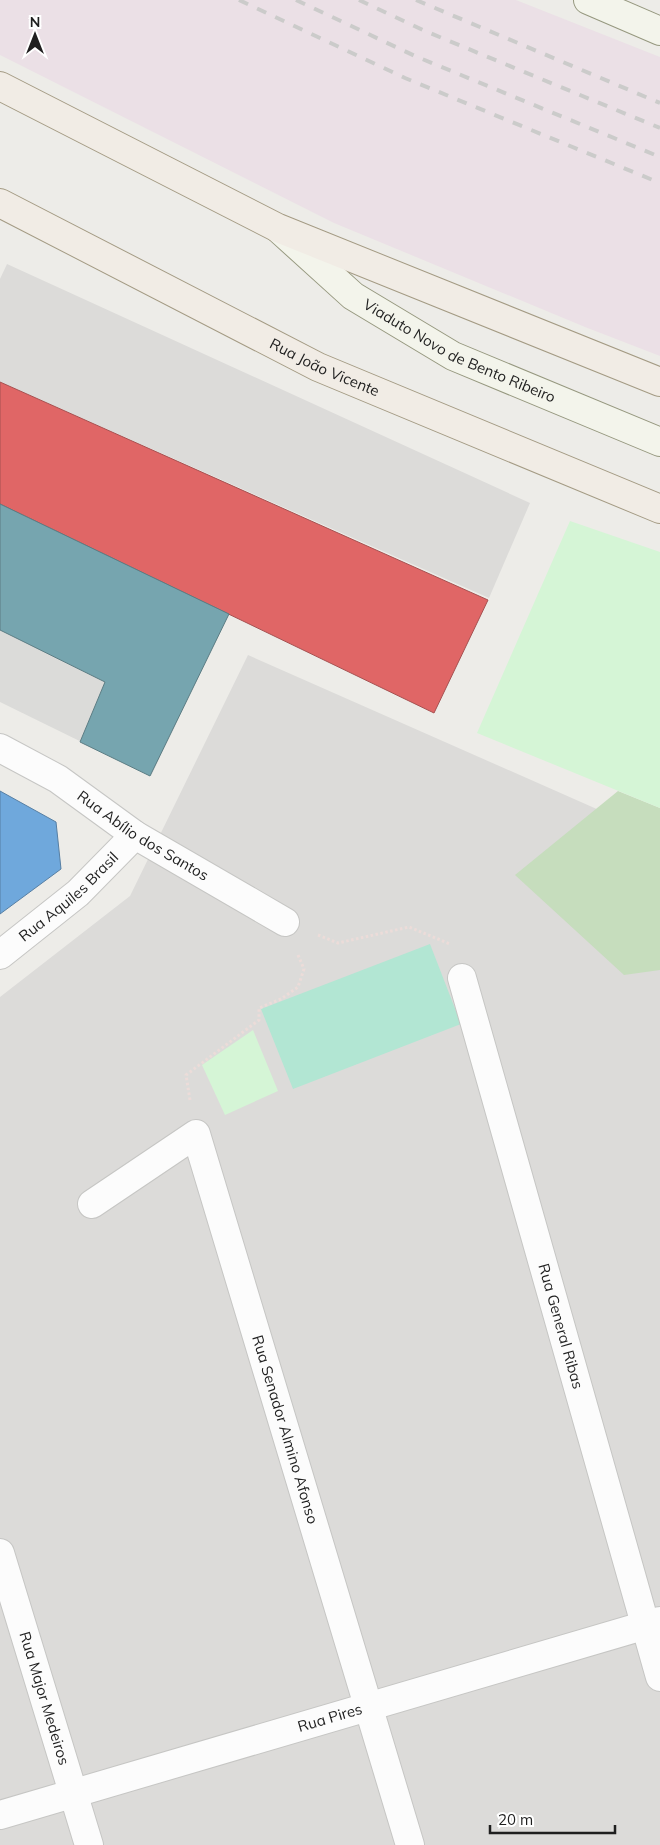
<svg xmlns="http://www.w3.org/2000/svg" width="660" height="1845" font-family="Mulish,sans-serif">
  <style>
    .residential { fill: #dcdbd9 }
    .industrial { fill: #ebe0e6 }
    .religious { fill: #dbdbd9 }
    .forest { fill: #c6ddbd }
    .park { fill: #d5f5d6 }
    .pitch { fill: #b2e6d3 }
    .shops { fill: #e06666; stroke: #a65151 }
    .schools { fill: #6fa8dc; stroke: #577fa3 }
    .public { fill: #76a5af; stroke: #5c7d84 }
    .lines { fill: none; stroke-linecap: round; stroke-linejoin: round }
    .street-casing { stroke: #c6c6c4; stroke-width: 30 }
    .secondary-casing { stroke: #96987f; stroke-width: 30 }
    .primary-casing { stroke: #a49b84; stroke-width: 30 }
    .path { stroke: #ecdcd9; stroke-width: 3; stroke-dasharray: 2.5 2.5; stroke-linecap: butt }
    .street { stroke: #fcfcfc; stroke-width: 28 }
    .secondary { stroke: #f3f4eb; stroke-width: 28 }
    .primary { stroke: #f1ece5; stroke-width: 28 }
    .rail { stroke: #cbcbca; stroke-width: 4; stroke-dasharray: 10 10; stroke-linecap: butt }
    .labels { text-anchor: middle; stroke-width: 5; stroke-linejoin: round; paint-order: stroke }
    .street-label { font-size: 15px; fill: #1f1f1f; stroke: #fff }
  </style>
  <rect width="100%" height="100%" fill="#edece8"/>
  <!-- residential -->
  <g class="residential">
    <polygon points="7,264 530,503 489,598 0,382 0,279"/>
    <polygon points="248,655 660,837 660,1845 0,1845 0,997 130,896"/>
  </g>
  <!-- industrial -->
  <polygon class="industrial" points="0,0 516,0 660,57 660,356 585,327 334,223 0,55"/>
  <!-- religious -->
  <polygon class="religious" points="0,504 229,614 151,776 0,702"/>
  <!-- forest -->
  <polygon class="forest" points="618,791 660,808 660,970 624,975 515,875"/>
  <!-- park -->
  <g class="park">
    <polygon points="570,521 660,552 660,808 477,733"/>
    <polygon points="253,1030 278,1091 225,1115 202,1065"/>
  </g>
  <!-- pitch -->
  <polygon class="pitch" points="430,944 461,1024 293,1089 261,1009"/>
  <!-- shops -->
  <polygon class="shops" points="0,382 488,600 434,713 0,504"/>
  <!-- schools -->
  <polygon class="schools" points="0,791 56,822 61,869 0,914"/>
  <!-- public -->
  <polygon class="public" points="0,504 229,614 150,776 80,742 105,682 0,630"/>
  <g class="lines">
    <defs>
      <g id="street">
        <path id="s1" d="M 0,748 L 58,779 L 135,835 L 285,922"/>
        <path id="s2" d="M 0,955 L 78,893 L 135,835"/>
        <path id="s3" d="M 462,978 L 660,1677"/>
        <path id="s4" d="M 92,1204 L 196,1134 L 410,1845"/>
        <path id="s5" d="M 0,1553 L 89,1845"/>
        <path id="s6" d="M 0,1815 L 660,1621"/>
      </g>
      <g id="secondary">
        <polyline points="588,0 660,31"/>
        <path id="s7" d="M 279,229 L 353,296 L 453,356 L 660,442"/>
      </g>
      <g id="primary">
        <polyline points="0,86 278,228 660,382"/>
        <path id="s8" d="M 0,203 L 318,367 L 660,509"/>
      </g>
    </defs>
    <!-- street casing -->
    <use href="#street" class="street-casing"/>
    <!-- secondary casing -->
    <use href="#secondary" class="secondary-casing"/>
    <!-- primary casing -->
    <use href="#primary" class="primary-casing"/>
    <!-- path -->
    <g class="path">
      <polyline points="318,935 338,943 409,927 450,944"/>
      <polyline points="190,1100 186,1075 259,1020 259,1008 281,999 298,987 304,969 298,955"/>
    </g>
    <!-- street -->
    <use href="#street" class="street"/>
    <!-- secondary -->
    <use href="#secondary" class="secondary"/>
    <!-- primary -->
    <use href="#primary" class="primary"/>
    <!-- rail -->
    <g class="rail">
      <polyline points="239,0 405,78 660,183"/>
      <polyline points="296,0 415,56 660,157"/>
      <polyline points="359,0 425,31 660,128"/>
      <polyline points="416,0 660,103"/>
    </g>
  </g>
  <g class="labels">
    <!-- street labels -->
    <g class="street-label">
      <text dy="5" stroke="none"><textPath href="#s7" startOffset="220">Viaduto Novo de Bento Ribeiro</textPath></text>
      <text dy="5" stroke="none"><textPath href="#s8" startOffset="364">Rua João Vicente</textPath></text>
      <text dy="5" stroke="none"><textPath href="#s1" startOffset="168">Rua Abílio dos Santos</textPath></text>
      <text dy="5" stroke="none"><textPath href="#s2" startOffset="90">Rua Aquiles Brasil</textPath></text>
      <text dy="5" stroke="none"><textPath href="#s3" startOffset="362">Rua General Ribas</textPath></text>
      <text dy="5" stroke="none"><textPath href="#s4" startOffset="434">Rua Senador Almino Afonso</textPath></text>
      <text dy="5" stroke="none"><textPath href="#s5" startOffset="152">Rua Major Medeiros</textPath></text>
      <text dy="5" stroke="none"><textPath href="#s6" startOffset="344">Rua Pires</textPath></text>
    </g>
  </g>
  <!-- north arrow -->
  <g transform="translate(35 35)" stroke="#ffffff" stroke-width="4" paint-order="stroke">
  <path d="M0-4L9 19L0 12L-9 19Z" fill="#1f1f1f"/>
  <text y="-8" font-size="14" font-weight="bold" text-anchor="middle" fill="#1f1f1f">N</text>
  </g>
  <!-- scale -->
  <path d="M490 1825v8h125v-8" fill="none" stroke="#1f1f1f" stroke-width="2.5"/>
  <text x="498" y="1825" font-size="15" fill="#1f1f1f" stroke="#ffffff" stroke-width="4" paint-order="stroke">20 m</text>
</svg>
